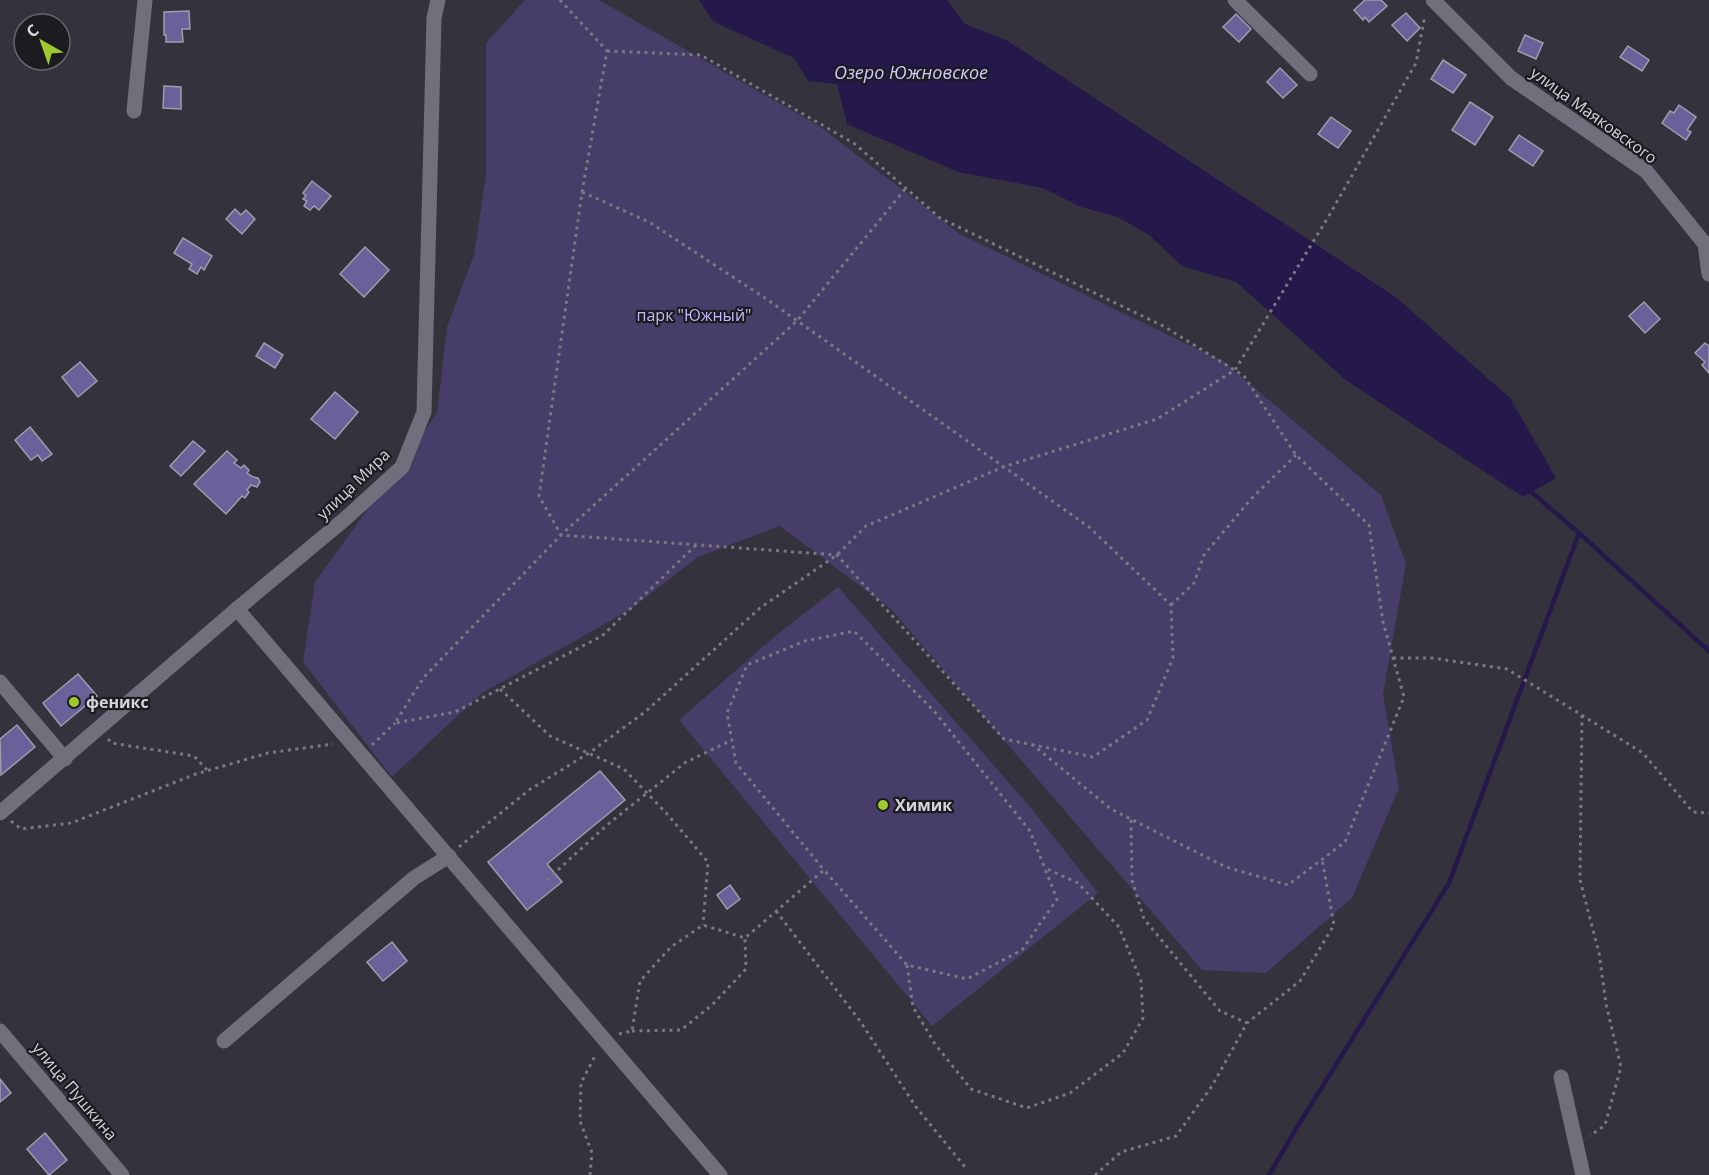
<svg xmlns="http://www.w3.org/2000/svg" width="1709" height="1175" font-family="'Open Sans',sans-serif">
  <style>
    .green { fill: #463e68 }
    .water { fill: #25184b }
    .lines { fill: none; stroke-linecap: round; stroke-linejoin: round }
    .stream { stroke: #25184b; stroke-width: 4.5 }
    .building { fill: #6a609a; stroke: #9e9daa; stroke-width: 1.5 }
    .path { stroke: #7a7881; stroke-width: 3; stroke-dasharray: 3 4.5; stroke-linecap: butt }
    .minor { stroke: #706f7b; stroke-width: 15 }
    .poi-dot { fill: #9eca2f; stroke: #1c1b20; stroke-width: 2 }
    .labels { text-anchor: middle; stroke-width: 4.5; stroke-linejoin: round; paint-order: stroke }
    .street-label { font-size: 16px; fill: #d5d4db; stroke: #1c1b20 }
    .park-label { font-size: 16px; fill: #c3b9fd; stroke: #1c1b20 }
    .poi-label { font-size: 16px; font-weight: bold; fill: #d5d4db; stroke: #1c1b20; text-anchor: start }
    .water-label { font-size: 18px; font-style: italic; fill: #d0c8fd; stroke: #1c1b20 }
  </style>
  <rect width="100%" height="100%" fill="#34323d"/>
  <!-- green -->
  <g class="green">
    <polygon points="525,0 599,0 819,126 960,234 1224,362 1381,495 1406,564 1383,694 1399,788 1352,898 1266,973 1202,970 891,609 780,526 698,557 628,611 482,693 392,777 303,662 315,582 437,413 447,327 474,255 486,175 486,43"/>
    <polygon points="838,587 1031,808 1098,893 932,1026 679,720 774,637"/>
  </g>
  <!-- water -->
  <polygon class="water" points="699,0 947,0 965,24 1008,41 1397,298 1510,398 1556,478 1523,497 1347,381 1236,282 1182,266 1149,235 1118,217 1081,207 1043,188 958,172 847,124 837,84 808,81 794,58 714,22"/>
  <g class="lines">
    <!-- stream -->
    <g class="stream">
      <polyline points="1579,533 1709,651"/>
      <polyline points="1269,1175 1294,1132 1449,883 1579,533 1529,490"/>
    </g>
  </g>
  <!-- building -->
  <g class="building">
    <polygon points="1365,0 1381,0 1387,6 1369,22 1365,17 1363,20 1354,10"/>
    <polygon points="189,11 190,29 182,29 183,42 166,42 166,35 164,35 164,12"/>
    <polygon points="1406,13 1420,28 1407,41 1392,25"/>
    <polygon points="1236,14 1251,29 1239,42 1223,27"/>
    <polygon points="1525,35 1543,43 1536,59 1518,51"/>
    <polygon points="1628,46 1649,60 1642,71 1620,57"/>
    <polygon points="1443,60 1466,75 1453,93 1431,79"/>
    <polygon points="1280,68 1297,85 1283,98 1267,82"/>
    <polygon points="164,86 181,87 181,109 163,108"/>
    <polygon points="1470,102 1493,117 1475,145 1452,130"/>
    <polygon points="1679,105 1696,117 1687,130 1691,132 1686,140 1662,123 1670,111 1674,113"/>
    <polygon points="1331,117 1351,131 1338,148 1318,134"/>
    <polygon points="1519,135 1543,151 1533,166 1509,150"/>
    <polygon points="312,181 331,196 319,210 314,206 310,210 304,206 307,201 303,199 306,196 303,193"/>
    <polygon points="235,209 241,215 246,210 255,219 242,234 226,219"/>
    <polygon points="183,238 212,256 204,270 201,267 197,274 189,269 192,264 174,253"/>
    <polygon points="365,247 389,270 364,297 340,274"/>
    <polygon points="1644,302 1660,319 1645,333 1629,316"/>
    <polygon points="264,343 283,355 275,368 256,356"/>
    <polygon points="1705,343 1709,346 1709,373 1702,365 1705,362 1695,353"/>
    <polygon points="80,362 97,381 78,397 62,377"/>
    <polygon points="335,392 358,412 335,439 311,419"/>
    <polygon points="30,427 52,454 42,461 38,455 31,460 15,440"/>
    <polygon points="193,441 205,451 181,476 170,466"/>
    <polygon points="227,451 237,460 234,463 241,468 244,465 249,470 247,473 253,477 258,478 260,482 257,487 251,485 247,490 249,492 245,498 242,496 226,514 194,484"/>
    <polygon points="78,674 97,696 61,726 43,703"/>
    <polygon points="17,725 35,747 1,775 0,739"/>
    <polygon points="600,771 625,800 547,864 562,882 527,910 488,862"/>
    <polygon points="730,885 740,899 727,909 717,895"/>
    <polygon points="392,942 407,961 383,981 367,962"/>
    <polygon points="0,1079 11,1093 0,1102"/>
    <polygon points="45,1133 67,1160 49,1175 27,1149"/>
  </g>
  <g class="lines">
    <!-- path -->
    <g class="path">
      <polyline points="560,0 607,51 582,192 539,496 561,535 837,555 1004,739 1093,757 1147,720 1173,658 1171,605 1089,527 765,298 649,222 582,192"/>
      <polyline points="607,51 701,55 855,144 940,218 1165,327 1244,376 1296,455 1369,525 1383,622 1404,697 1345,842 1288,885 1226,867 1111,809 1033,745"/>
      <polyline points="696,545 602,636 455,712 395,723 424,677 561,535 797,321 906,188"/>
      <polyline points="1171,605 1194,583 1204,555 1251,499 1296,455"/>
      <polyline points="1393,658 1432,658 1507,669 1643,753 1693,812 1709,813"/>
      <polyline points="500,689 550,736 624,769 668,815 708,862 703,925"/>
      <polyline points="1582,715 1580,880 1599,953 1606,1004 1621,1067 1605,1125 1590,1136"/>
      <polyline points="108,739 111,743 194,756 208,771"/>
      <polyline points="372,745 395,723"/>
      <polyline points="1131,820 1132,880 1144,919 1220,1011 1247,1023"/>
      <polyline points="11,821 21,829 71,823 196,774 268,753 333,744"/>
      <polyline points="459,847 529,790 589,753 645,712 760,608 837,555 866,526 1003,467 1157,419 1235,370 1330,214 1416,63 1425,15"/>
      <polyline points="547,880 607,825 686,762 732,740"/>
      <polyline points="776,911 860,1021 916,1107 965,1167"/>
      <polyline points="907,965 913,1007 935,1044 971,1089 1027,1108 1070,1093 1123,1053 1143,1018 1141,981 1119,927 1078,883 1045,868"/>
      <polyline points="632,1031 681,1030 712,1005 746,969 745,938"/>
      <polyline points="619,1034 632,1031 640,981 671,947 703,925 745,938 824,870 736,763 727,713 747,665 805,641 854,631 934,711 1030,831 1057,899 1022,950 967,979 907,965 824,870"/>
      <polyline points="590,1175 592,1153 580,1121 581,1083 596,1054"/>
      <polyline points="1095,1175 1121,1152 1176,1136 1212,1086 1247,1023 1300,981 1334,925 1322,859"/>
    </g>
    <!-- minor -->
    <g class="minor">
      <polyline points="1235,0 1310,74"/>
      <polyline points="1433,0 1511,78 1646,171 1705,244 1709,274"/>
      <polyline points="134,111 145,0"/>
      <polyline points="237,609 720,1175"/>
      <polyline points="0,682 65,759"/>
      <polyline points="0,813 237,609 345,519 402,467 424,412 434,18 438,0"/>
      <polyline points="0,1031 122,1175"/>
      <polyline points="224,1041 414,878 449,856"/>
      <polyline points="1561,1077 1583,1175"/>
    </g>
  </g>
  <!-- markers -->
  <g class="poi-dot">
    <circle cx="74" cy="702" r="6"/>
    <circle cx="883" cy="805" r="6"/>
  </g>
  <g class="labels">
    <!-- street labels -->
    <g class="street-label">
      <text transform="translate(1594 115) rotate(36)" y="6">улица Маяковского</text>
      <text transform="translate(353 484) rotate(-44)" y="6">улица Мира</text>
      <text transform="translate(75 1091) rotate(50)" y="6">улица Пушкина</text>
    </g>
    <!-- park labels -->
    <g class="park-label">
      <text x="694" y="321">парк "Южный"</text>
    </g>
    <!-- poi labels -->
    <g class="poi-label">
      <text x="86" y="708">феникс</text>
      <text x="895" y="811">Химик</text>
    </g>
    <!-- water labels -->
    <g class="water-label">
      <text x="911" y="79">Озеро Южновское</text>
    </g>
  </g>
  <!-- north arrow -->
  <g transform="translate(42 42) rotate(320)"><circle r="28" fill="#1c1b20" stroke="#66656b" stroke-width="1.5"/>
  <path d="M0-4.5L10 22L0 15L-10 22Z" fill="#9eca2f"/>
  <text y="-9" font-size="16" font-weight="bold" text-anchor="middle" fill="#d5d4db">С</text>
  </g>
</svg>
